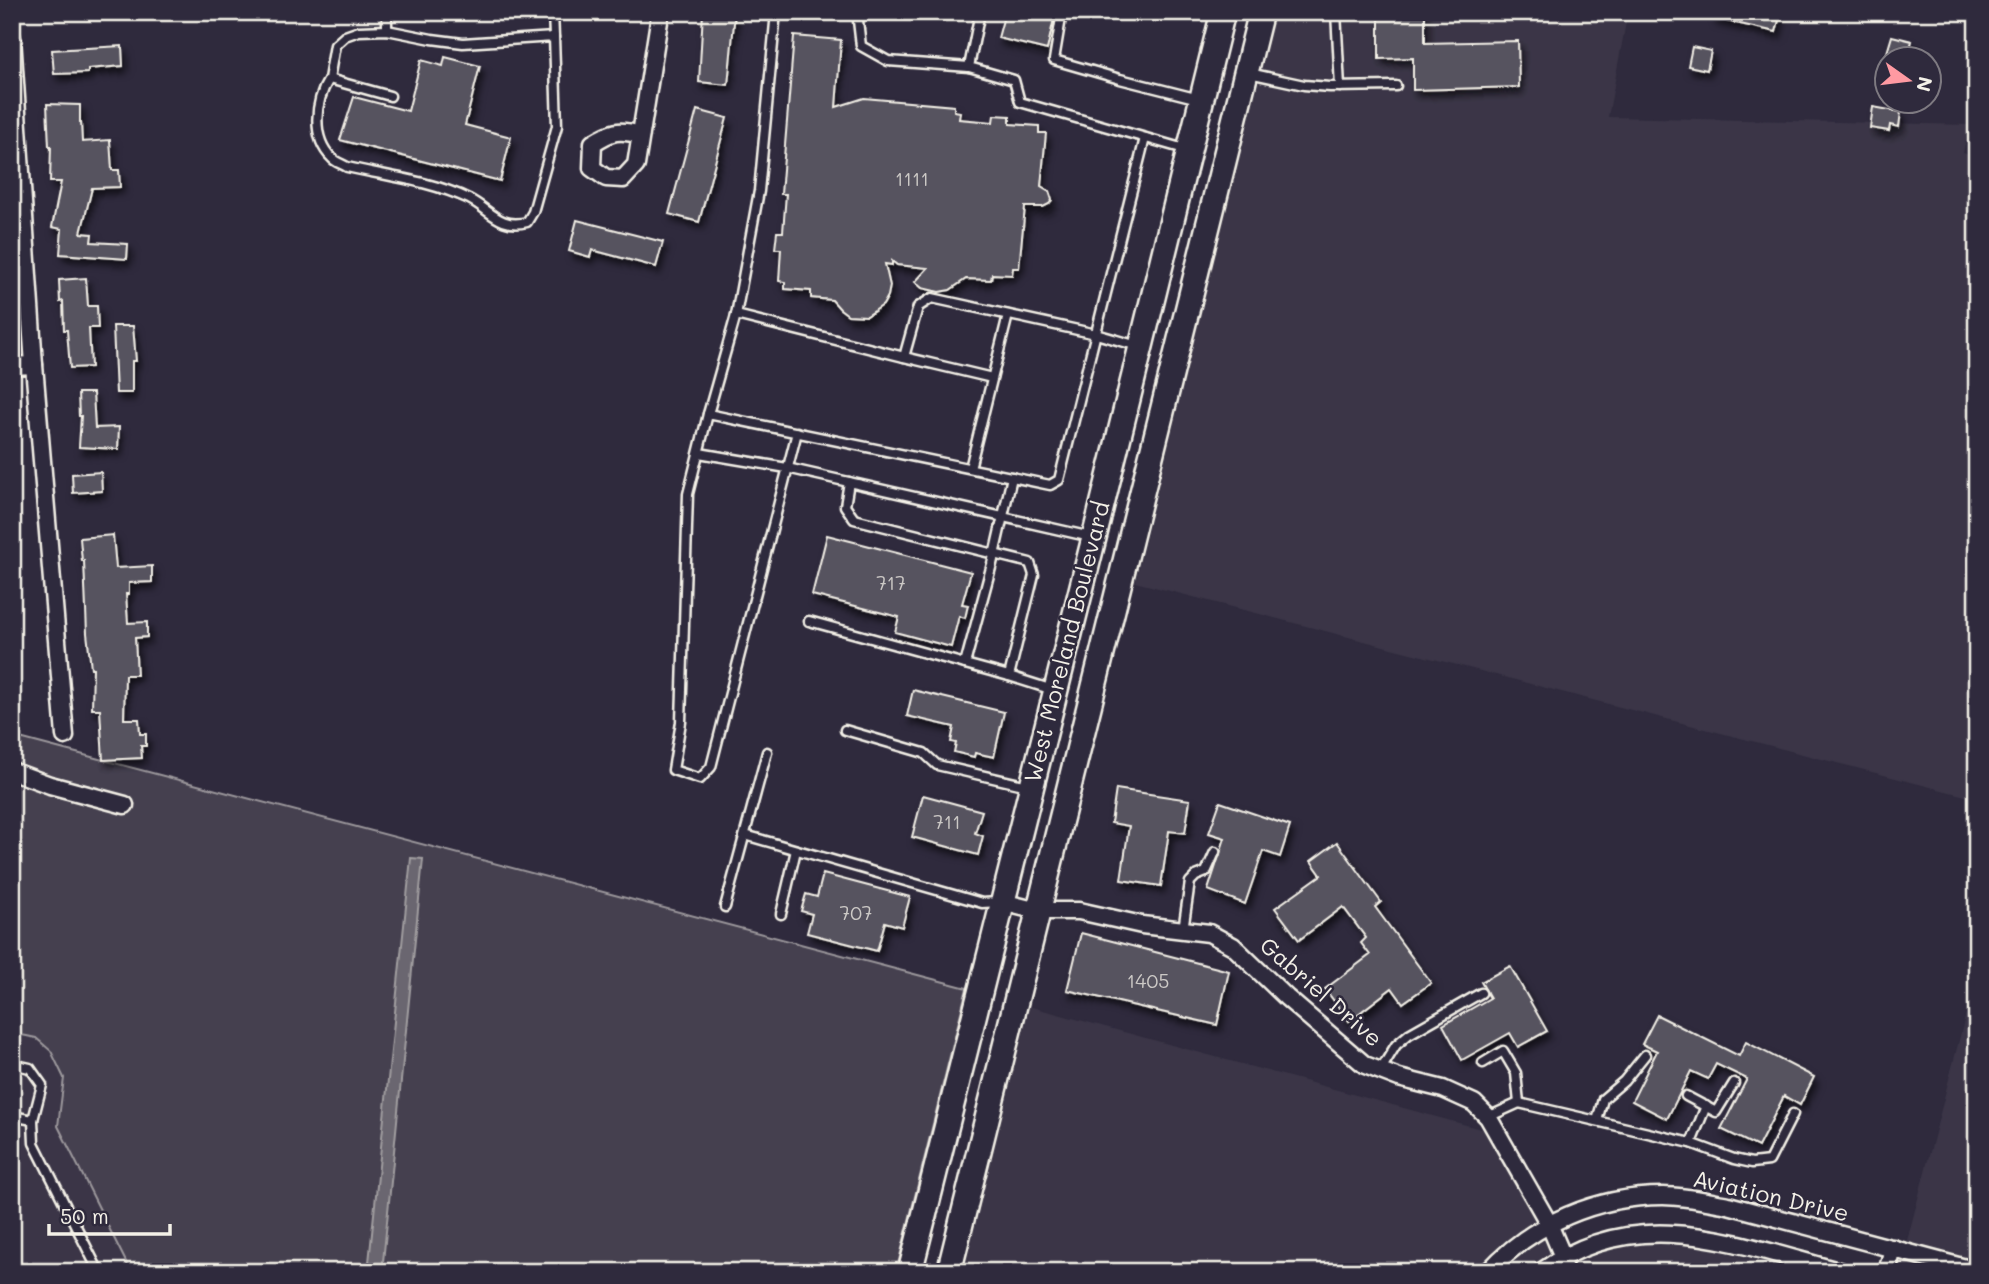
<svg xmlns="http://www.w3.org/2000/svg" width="1989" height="1284" font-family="Mali,sans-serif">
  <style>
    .built { fill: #3b3647 }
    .green { fill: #454050; stroke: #9c989c; stroke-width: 2 }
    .water { fill: #6a6670; stroke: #a19ea0; stroke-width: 2 }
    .building { fill: #56525f; stroke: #f4f1e8; stroke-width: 2; filter: url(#shadow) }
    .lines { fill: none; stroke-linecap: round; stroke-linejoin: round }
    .lane-casing { stroke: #f4f1e8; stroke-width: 13 }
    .street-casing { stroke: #f4f1e8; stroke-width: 21 }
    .secondary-casing { stroke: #f4f1e8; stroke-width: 28 }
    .lane { stroke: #2f2a3d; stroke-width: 8 }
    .street { stroke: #2f2a3d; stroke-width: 16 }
    .secondary { stroke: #2f2a3d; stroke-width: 23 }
    .labels { text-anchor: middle; stroke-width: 5; stroke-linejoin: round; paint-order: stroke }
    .number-label { font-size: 19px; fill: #ccc9c6 }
    .street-label { font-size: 23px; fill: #f4f1e8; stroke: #2f2a3d }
  </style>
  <defs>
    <filter id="shadow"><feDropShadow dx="3.5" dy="6" stdDeviation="3.5" flood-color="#0009"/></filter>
  </defs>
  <rect width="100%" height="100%" fill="#2f2a3d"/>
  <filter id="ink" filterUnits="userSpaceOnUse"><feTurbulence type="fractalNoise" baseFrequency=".0143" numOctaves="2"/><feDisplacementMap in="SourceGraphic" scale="14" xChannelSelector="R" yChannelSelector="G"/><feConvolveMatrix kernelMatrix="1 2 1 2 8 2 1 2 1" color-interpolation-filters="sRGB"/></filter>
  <g filter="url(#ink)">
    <!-- built -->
    <g class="built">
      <polygon points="1274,12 1628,12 1608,117 1969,125 1963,153 1977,157 1977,799 1135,582"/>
      <polygon points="1977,971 1977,1272 1899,1272 1907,1241"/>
      <polygon points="1028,1006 1488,1131 1563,1271 1599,1253 1629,1244 1660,1242 1693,1244 1802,1272 962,1272"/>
      <polygon points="12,1033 36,1038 51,1051 64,1078 58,1126 131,1272 12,1272"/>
    </g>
    <!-- green -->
    <polygon class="green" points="12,736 967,988 896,1272 131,1272 58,1126 64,1078 51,1051 36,1038 12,1033"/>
    <!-- water -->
    <polygon class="water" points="411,858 423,859 382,1272 368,1272"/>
    <!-- building -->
    <g class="building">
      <polygon points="703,12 735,12 728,85 699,82"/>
      <polygon points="1005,12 1055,14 1047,50 998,38"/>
      <polygon points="1379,12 1425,12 1425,43 1518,41 1519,87 1413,90 1413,58 1379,59"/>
      <polygon points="1714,12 1781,12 1776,32 1713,18"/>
      <polygon points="794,36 841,40 836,107 864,98 954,106 954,111 960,112 959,119 993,122 994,115 1010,116 1010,124 1039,126 1039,133 1046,133 1041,186 1049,191 1052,200 1049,204 1043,207 1025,207 1019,268 1013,268 1012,275 992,274 991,280 966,279 950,290 939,292 922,288 915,282 928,268 897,265 892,261 892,265 885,264 890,286 888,296 883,305 867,316 848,315 840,309 832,300 811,298 811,291 785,289 785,282 779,281 781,249 775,249 777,232 783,232 786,194 781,194"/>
      <polygon points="1892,36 1912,41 1907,60 1886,56"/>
      <polygon points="122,46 123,66 88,69 88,73 54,74 52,50"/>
      <polygon points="1692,47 1711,51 1707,70 1688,66"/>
      <polygon points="445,57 480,66 465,125 511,137 500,181 340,140 354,97 408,111 421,60 443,66"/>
      <polygon points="47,104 80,105 80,122 81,122 82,142 110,140 112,170 119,170 120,187 92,188 81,233 92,234 91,242 128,244 127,259 60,254 62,229 52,227 61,182 50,182 51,146 49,146"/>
      <polygon points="1873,107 1901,112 1899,127 1890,125 1889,131 1870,128"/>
      <polygon points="697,110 727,118 699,222 669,214"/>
      <polygon points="577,220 663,242 656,267 592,250 590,257 569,251"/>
      <polygon points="86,278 88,306 97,306 98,328 89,328 91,367 70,368 67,330 64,330 63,301 60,302 59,280"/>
      <polygon points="113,326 133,326 136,361 132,361 132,393 116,393"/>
      <polygon points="78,393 93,393 95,428 119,427 118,449 79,447 81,416 79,416"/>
      <polygon points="101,472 102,491 73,493 72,474"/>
      <polygon points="113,535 116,568 152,566 152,582 129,583 129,594 126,594 128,623 147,622 147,637 135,638 137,675 125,675 124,719 139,719 140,734 146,734 146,746 141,746 142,758 103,760 100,709 92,709 93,668 91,668 87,633 84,561 82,561 80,538"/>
      <polygon points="827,535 971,572 962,604 968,605 965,618 959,616 951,647 895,632 899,617 812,595"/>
      <polygon points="913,690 1004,712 994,757 975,753 974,757 954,752 956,743 951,742 954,727 907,716"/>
      <polygon points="1116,789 1190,800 1185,833 1169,831 1161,886 1121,880 1129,826 1111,823"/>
      <polygon points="923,795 982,811 975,833 983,836 978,855 912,837"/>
      <polygon points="1220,802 1290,826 1280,857 1263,851 1245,904 1208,890 1225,838 1209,833"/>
      <polygon points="1337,842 1381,902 1375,907 1431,983 1403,1003 1392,988 1349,1021 1325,989 1370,955 1361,943 1366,938 1343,907 1299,940 1275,908 1321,875 1311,861"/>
      <polygon points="823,874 910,897 902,927 885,922 877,951 807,933 812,914 801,911 806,894 817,897"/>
      <polygon points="1081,933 1229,971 1217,1025 1067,990"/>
      <polygon points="1510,966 1547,1031 1518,1047 1510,1033 1462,1060 1443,1025 1490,998 1481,982"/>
      <polygon points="1657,1015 1739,1056 1746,1042 1814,1077 1800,1105 1784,1096 1758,1147 1721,1129 1747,1079 1716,1064 1708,1079 1691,1071 1667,1119 1632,1101 1657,1051 1642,1044"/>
    </g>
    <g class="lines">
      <defs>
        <g id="lane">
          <polyline points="387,12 387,30"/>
          <polyline points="553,12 554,37"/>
          <polyline points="857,12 861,46 888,61 969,67"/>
          <polyline points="980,12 969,67 1014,80 1020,102 1188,150"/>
          <polyline points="1062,12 1054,60 1120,79 1199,99"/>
          <polyline points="1336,12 1340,87"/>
          <polyline points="1249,73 1304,85 1330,87 1396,86"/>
          <path d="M 329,79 C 315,101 311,138 332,158 C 335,162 342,164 347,167 C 387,176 431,181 469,199 C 491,210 499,229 527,222 L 533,212 L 557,126 L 554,37 L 463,43 L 432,39 L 387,30 L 359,31 L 345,36 L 335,45 L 329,79 L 390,96"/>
          <polyline points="736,315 904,357 918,307 932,298 1096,334 1138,346"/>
          <polyline points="904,357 992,378"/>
          <polyline points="708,414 736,315 759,191 776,12"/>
          <polyline points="797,432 711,767 700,779 673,770 681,722 688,494 708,414 1050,485 1059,480 1145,138"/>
          <polyline points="699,453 787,468 1091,537"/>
          <polyline points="970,468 1008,315"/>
          <polyline points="849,482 845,506 854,519 1030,563 1034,575 1009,676 1053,690"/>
          <polyline points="809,621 965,664"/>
          <polyline points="1009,676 965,664 992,564 1012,477"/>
          <polyline points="845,730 924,753 937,765 1028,786"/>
          <polyline points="745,835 982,903 999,902"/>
          <polyline points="725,907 767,752"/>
          <polyline points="781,914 796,850"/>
          <polyline points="1183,930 1190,882 1196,876 1206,872 1215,852"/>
          <polyline points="1483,1063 1503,1051 1516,1073 1519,1103"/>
          <polyline points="12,1064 30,1068 42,1085 33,1120 34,1143 99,1272"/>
          <polyline points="1380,1071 1396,1045 1409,1034 1481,993"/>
          <polyline points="1686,1096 1716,1112 1734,1083"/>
          <polyline points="12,1116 33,1120"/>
          <polyline points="1488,1117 1519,1103 1691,1143 1734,1159 1752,1163 1769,1161 1793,1114"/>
          <polyline points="1597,1121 1603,1099 1624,1081 1645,1055"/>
          <polyline points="1691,1143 1706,1106"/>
          <polyline points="1563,1257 1570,1272"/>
        </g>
        <g id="street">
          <polyline points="12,38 34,365 65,736"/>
          <path d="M 641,135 C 618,129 612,131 593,143 L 592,168 L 606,178 L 623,179 L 636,165 L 660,15 L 660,12"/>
          <polyline points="12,366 34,365"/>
          <polyline points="12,771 50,785 125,805"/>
          <polyline points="1002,902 1038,911 1079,911 1142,925 1209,933 1233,946 1287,998 1365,1065 1399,1078 1443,1089 1474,1103 1488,1117 1549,1224 1563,1257"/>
          <path d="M 1488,1272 C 1532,1223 1598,1196 1663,1196 C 1685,1196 1706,1201 1728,1205 L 1977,1271"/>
          <path d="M 1541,1272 C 1637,1201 1739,1245 1842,1272"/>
          <polyline points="1887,1272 1893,1248"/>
        </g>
        <g id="secondary">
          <polyline points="910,1272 1094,538 1223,12"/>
          <polyline points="949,1272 1261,12"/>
        </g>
      </defs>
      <!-- lane casing -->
      <use href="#lane" class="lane-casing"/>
      <!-- street casing -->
      <use href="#street" class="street-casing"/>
      <!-- secondary casing -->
      <use href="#secondary" class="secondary-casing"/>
      <!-- lane -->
      <use href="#lane" class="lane"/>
      <!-- street -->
      <use href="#street" class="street"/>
      <!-- secondary -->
      <use href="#secondary" class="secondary"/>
    </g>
  </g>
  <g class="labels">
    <!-- number labels -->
    <g class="number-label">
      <text x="912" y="186">1111</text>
      <text x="891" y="590">717</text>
      <text x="947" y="829">711</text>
      <text x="856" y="920">707</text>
      <text x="1148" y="988">1405</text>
    </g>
    <!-- street labels -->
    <g class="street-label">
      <text transform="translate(1067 642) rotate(-76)" y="8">West Moreland Boulevard</text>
      <text transform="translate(1321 992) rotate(41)" y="8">Gabriel Drive</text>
      <text transform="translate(1771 1196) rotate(13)" y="8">Aviation Drive</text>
    </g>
  </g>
  <!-- margin -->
  <rect width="1989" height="1284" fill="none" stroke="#2f2a3d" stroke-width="42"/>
  <rect x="21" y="21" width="1947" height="1242" fill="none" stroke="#f4f1e8" stroke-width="2.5" filter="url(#ink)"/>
  <!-- north arrow -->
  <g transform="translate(1908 80) rotate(104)"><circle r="33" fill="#2f2a3d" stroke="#7e7a81" stroke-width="2"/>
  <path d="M0-5L12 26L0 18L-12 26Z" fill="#ff9aa2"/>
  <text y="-10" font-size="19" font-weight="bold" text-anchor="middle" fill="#f4f1e8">N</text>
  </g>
  <!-- scale -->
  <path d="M49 1224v10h121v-10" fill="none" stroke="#f4f1e8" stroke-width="3.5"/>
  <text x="60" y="1224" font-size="21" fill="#f4f1e8" stroke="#2f2a3d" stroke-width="5" paint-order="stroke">50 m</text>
</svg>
